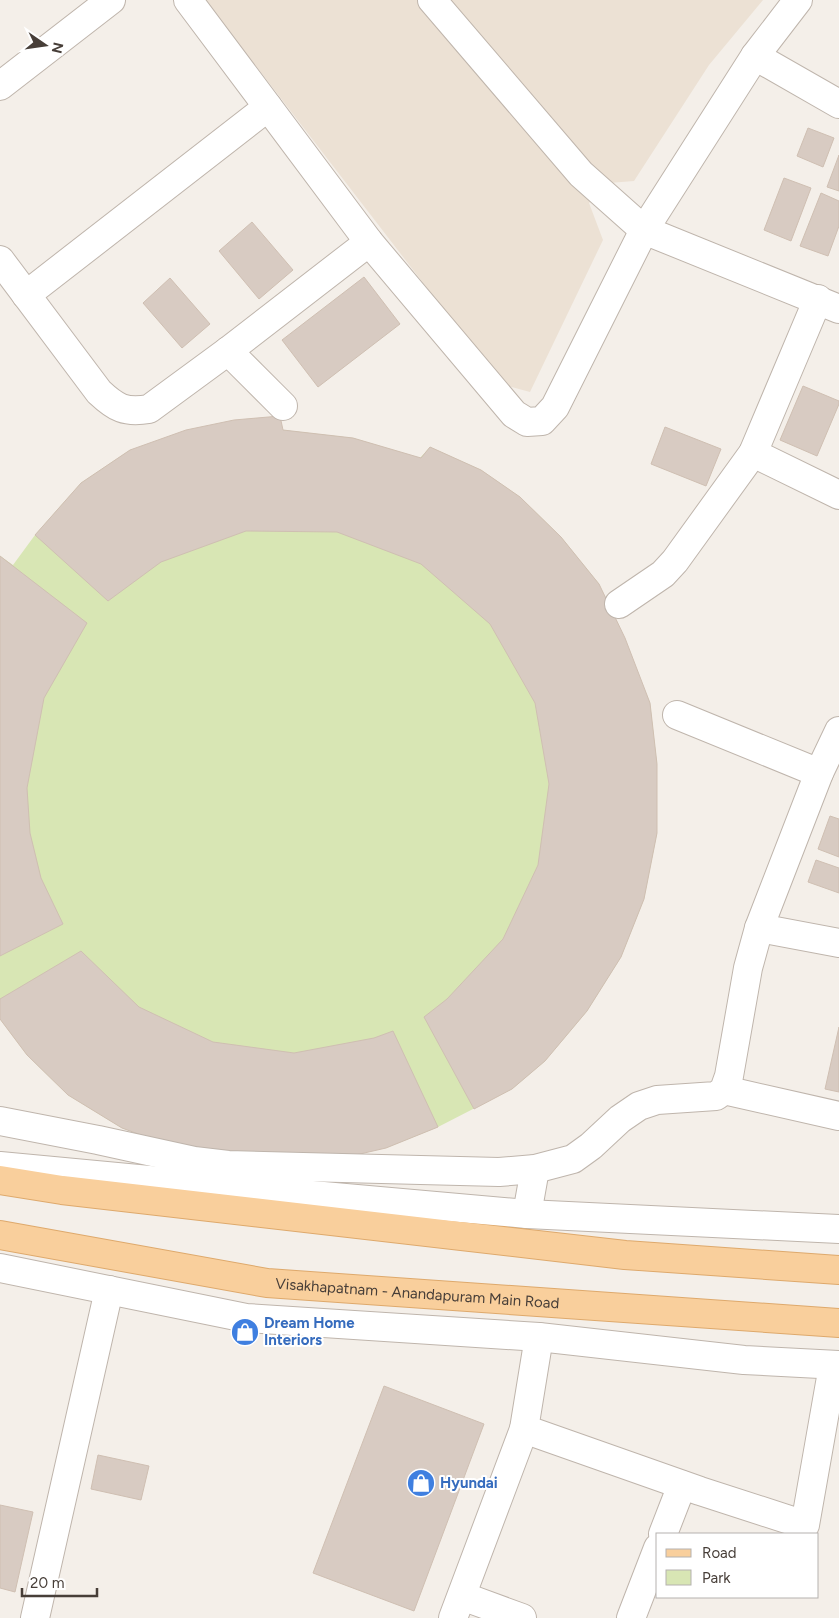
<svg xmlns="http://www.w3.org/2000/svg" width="839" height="1618" font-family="Figtree,sans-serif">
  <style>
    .education { fill: #ece1d4 }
    .green { fill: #d8e6b4 }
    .building { fill: #d8cbc2; stroke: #cfbfb2 }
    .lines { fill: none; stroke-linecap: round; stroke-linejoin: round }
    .minor-casing { stroke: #bfb5ac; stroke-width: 30 }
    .major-casing { stroke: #dea96c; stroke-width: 30 }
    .minor { stroke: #fff; stroke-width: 28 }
    .major { stroke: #f9cf9c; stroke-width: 28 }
    .labels { text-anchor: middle; stroke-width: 4; stroke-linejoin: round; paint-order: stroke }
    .street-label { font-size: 15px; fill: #473e38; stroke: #fff }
    .shop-label { font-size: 15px; font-weight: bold; fill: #366cbe; stroke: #fff; text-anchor: start }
  </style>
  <rect width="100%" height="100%" fill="#f4efe9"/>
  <!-- education -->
  <polygon class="education" points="205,0 763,0 709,65 634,181 609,183 589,203 603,240 530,392 501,384"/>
  <!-- green -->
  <polygon class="green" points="283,430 353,438 420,458 430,447 481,470 520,497 561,537 599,584 650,703 657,764 657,833 644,899 621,957 587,1011 545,1061 512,1089 438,1127 386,1148 184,1151 122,1128 68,1095 27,1055 0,1019 0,556 13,565 35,535 81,483 130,450"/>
  <!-- building -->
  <g class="building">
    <polygon points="808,128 834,138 823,167 797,156"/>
    <polygon points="839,155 839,191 827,187"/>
    <polygon points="784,178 811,188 791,241 764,230"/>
    <polygon points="821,193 839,201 839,226 828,256 800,246"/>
    <polygon points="252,222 293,270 259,299 219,251"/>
    <polygon points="364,277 400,324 318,387 282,340"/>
    <polygon points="170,278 210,324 182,348 143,303"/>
    <polygon points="803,386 839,401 839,404 817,456 780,440"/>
    <polygon points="280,416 283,430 353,438 421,458 430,447 481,470 520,497 561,537 599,584 625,638 650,703 657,764 657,833 644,899 621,957 587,1011 545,1061 512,1089 474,1109 424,1017 447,999 503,939 538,865 549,784 535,703 490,624 421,564 337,532 246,531 161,562 108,601 35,535 81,483 130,450 186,430 234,420"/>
    <polygon points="665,427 721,449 706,486 651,464"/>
    <polygon points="0,556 87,623 44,698 27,788 30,833 41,878 63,924 0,956"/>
    <polygon points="830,816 839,819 839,857 818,849"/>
    <polygon points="816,860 839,868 839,893 808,882"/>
    <polygon points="81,951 139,1007 213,1042 294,1053 374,1038 393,1031 438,1127 386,1148 312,1165 184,1151 122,1128 68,1095 27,1055 0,1019 0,999"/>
    <polygon points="839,1027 839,1092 825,1089"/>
    <polygon points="384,1386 484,1424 414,1611 313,1573"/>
    <polygon points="98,1455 149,1466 141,1500 91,1489"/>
    <polygon points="0,1505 33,1512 15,1592 0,1588"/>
  </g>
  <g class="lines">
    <defs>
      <g id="minor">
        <polyline points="188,0 369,242 514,414 527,422 542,421 555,407 644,230 755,56 798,0"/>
        <polyline points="432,0 581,174 644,230 839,309"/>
        <polyline points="755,56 839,104"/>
        <polyline points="0,86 111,0"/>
        <path d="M 0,260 L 99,392 C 116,408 125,413 149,409 L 228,351 L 369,242"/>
        <polyline points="26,295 268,107"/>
        <polyline points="228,351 283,406"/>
        <polyline points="753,453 839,495"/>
        <polyline points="619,604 663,574 675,561 753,453 818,299"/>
        <polyline points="677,715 819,773"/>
        <polyline points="759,928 839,943"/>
        <polyline points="724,1090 839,1116"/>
        <polyline points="0,1121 98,1140 194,1161 228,1165 499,1172 535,1169 573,1159 591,1146 620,1119 639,1106 657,1100 716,1096 724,1090 729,1076 748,968 759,928 819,773 839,731"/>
        <polyline points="0,1166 234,1188 527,1214 839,1229"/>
        <polyline points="527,1214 535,1169"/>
        <polyline points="0,1268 246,1318 539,1337 744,1360 839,1365"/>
        <polyline points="539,1337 524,1429 700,1491 805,1525 833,1366"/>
        <polyline points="663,1534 682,1485"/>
        <polyline points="462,1596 522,1618"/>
        <polyline points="35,1618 109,1290"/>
        <polyline points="453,1618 524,1429"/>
        <polyline points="631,1618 658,1548"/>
      </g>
      <g id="major">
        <polyline points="0,1180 62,1190 625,1255 839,1270"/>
        <path id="s1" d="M 0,1235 L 267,1283 L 839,1323"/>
      </g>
    </defs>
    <!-- minor casing -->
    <use href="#minor" class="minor-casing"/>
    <!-- major casing -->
    <use href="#major" class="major-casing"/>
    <!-- minor -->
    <use href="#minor" class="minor"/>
    <!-- major -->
    <use href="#major" class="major"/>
  </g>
  <!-- icons -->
  <defs>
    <symbol id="shop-disc" viewBox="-11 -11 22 22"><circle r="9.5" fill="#3f7fe0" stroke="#fff"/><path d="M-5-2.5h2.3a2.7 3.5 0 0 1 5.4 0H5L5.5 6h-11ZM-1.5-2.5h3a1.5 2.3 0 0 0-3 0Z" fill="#fff"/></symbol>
  </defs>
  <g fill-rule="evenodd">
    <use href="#shop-disc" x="229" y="1316" width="32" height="32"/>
    <use href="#shop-disc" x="405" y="1467" width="32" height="32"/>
  </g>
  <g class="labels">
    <!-- street labels -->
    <g class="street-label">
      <text dy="5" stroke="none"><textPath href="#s1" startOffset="422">Visakhapatnam - Anandapuram Main Road</textPath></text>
    </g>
    <!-- shop labels -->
    <g class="shop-label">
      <text x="264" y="1328">Dream Home<tspan x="264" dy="17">Interiors</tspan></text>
      <text x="440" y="1488">Hyundai</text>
    </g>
  </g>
  <!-- legend -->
  <rect x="656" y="1533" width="162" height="65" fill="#ffffff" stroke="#b5b2af"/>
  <rect x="666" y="1549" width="25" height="8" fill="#f9cf9c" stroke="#b5b2af"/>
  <text x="702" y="1558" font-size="15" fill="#473e38">Road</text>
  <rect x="666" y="1570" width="25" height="15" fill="#d8e6b4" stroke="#b5b2af"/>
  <text x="702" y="1583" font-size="15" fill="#473e38">Park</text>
  <!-- north arrow -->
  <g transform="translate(45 45) rotate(103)" stroke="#ffffff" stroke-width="4" paint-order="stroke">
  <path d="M0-4L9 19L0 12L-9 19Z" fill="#473e38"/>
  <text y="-8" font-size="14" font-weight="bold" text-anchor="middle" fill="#473e38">N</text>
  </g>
  <!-- scale -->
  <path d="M22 1588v8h75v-8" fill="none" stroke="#473e38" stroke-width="2.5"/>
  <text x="30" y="1588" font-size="15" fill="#473e38" stroke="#ffffff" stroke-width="4" paint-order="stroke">20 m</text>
</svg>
